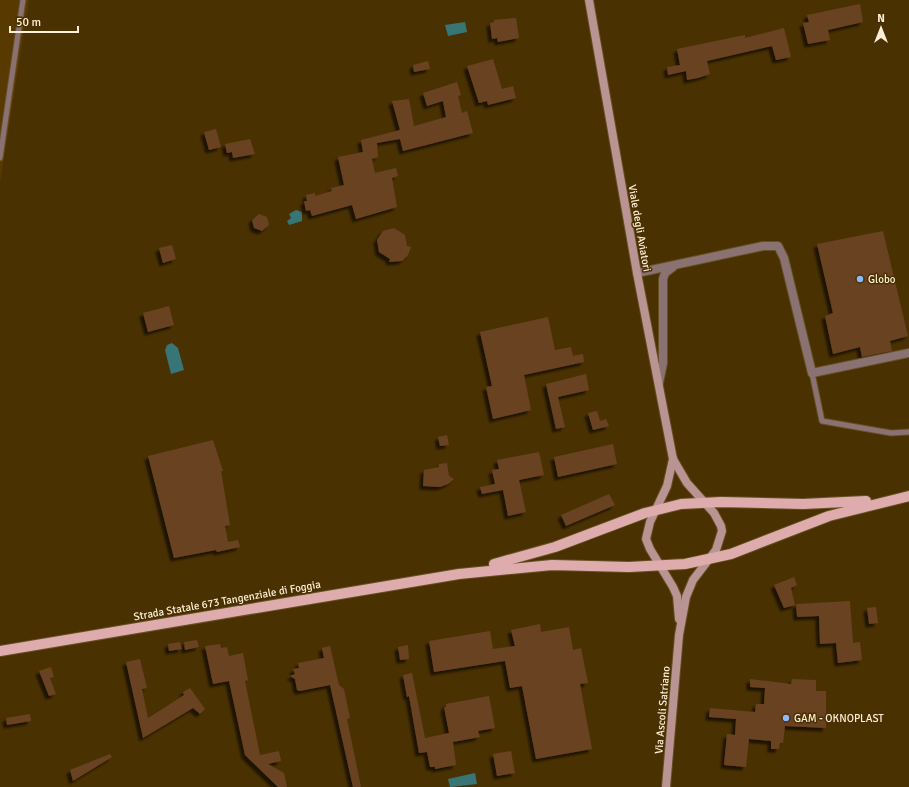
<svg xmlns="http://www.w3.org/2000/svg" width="909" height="787" font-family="Signika,sans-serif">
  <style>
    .built { fill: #583a00 }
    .water { fill: #387576 }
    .building { fill: #694224; filter: url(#shadow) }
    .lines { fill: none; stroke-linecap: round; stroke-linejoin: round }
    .service-casing { stroke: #674f24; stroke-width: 7 }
    .minor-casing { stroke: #674f24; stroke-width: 10 }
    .secondary-casing { stroke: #674f24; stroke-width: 10 }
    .primary-casing { stroke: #674f24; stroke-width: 12 }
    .service { stroke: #8b7272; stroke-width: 5 }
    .minor { stroke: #8b7272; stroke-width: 8 }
    .secondary { stroke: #ba9393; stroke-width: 8 }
    .primary { stroke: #deacad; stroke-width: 10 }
    .poi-dot { fill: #8bbafc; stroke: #4a3102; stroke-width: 1.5 }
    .labels { text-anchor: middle; stroke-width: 3; stroke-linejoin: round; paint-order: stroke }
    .street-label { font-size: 11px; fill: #feefd8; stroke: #4a3102 }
    .poi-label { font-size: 11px; fill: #feefd8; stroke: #4a3102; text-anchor: start }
  </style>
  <defs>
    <filter id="shadow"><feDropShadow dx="-3.5" dy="3.5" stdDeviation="1" flood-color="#0009"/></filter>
  </defs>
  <rect width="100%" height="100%" fill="#4a3102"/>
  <!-- built -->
  <polygon class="built" points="0,0 29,0 0,183"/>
  <!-- water -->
  <g class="water">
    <polygon points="465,22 467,32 448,36 445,25"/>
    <polygon points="296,210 302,212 302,221 289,225 287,221 291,218 289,214"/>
    <polygon points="172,343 178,348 184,370 171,374 165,350 167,345"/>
    <polygon points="475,773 477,784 450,787 448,779"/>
  </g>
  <!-- building -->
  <g class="building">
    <polygon points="860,4 863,22 828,30 830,40 808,44 803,23 809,22 807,15"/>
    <polygon points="516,18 519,38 498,42 497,38 492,39 490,23 494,22 494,20"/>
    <polygon points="784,28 791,57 776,60 772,46 707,61 710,74 698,78 687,80 686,71 668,75 667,67 680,65 677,49 745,35 745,38"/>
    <polygon points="493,59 502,89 513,86 516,98 488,105 487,101 479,103 467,66"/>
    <polygon points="428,61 430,69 414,72 413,65"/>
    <polygon points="457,82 461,95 458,96 462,113 467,111 473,133 403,151 400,139 377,143 378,157 372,159 375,173 396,168 398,176 392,178 397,207 356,219 352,205 312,216 310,210 306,211 304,201 307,201 306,195 315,193 315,196 332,191 331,188 344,185 338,157 363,152 361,140 400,130 392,101 409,99 414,126 446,117 443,101 427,106 423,93"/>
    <polygon points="216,129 221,147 209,150 204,132"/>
    <polygon points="250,139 255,154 233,158 232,152 227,153 225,144"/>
    <polygon points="259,214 267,217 269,225 262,231 254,228 252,220"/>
    <polygon points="394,228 405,235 407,246 411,247 408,255 402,261 389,262 390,259 379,252 377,240 383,231"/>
    <polygon points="883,231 908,336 890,341 892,351 862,357 860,347 833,354 825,316 833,313 817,244"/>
    <polygon points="172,245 176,259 163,263 159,248"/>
    <polygon points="169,306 174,325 148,332 143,313"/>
    <polygon points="548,317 555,350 571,347 573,356 583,354 584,362 524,375 531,410 493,419 486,387 492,386 480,332"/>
    <polygon points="586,374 589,390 558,397 565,427 556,429 546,384"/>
    <polygon points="597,411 600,421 606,419 609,426 593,430 588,413"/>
    <polygon points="447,435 449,445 440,446 438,437"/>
    <polygon points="213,440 223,471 221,471 230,525 225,526 228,542 238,540 240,547 217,552 216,550 174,558 148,456"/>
    <polygon points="613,444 617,464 558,477 554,457"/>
    <polygon points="539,452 544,475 519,480 526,512 508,516 503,490 482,494 480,487 495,484 492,470 499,469 497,460"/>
    <polygon points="447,463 449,476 454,479 448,484 440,487 423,486 424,470 439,467 439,464"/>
    <polygon points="609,494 615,505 566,526 561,515"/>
    <polygon points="794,577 797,585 791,588 795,605 784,608 774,585"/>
    <polygon points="850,601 853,643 860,642 862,660 838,663 836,643 820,644 819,616 797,617 796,604"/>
    <polygon points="876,607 878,623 869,624 867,608"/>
    <polygon points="540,624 541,632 569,627 573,650 581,648 588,683 580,684 592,749 536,759 522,686 510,688 505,661 434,672 429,641 490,631 493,649 515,646 511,630"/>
    <polygon points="197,640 199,647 185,650 184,642"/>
    <polygon points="180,642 182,649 169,651 168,644"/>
    <polygon points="220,644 221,648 227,647 229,656 243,653 248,680 245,681 260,755 279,751 281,761 268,764 284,773 287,787 278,787 245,755 229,681 213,684 205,646"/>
    <polygon points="408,645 409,659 400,660 398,647"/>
    <polygon points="330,646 339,685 344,689 350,718 347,719 361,787 353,787 330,685 300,691 297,690 295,679 290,676 295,674 293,669 299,668 298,663 324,658 322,648"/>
    <polygon points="140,659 147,688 142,689 148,718 184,695 183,692 190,688 205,709 200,714 193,708 143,738 126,662"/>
    <polygon points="51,667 54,677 50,678 56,694 49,696 39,671"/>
    <polygon points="412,673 425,738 449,733 444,707 446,707 446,704 489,696 495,728 478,731 480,737 453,742 456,765 435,769 435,767 430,767 427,752 419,753 409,696 407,697 403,675"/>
    <polygon points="750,679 791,684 792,679 816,680 816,691 826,691 826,728 785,726 783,743 780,743 779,749 771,749 771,741 749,739 746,767 724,765 727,734 735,735 736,719 709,717 710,708 755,712 756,704 764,704 765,688 750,687"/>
    <polygon points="30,714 31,721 7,725 6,718"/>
    <polygon points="511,751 515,773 497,776 493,754"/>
    <polygon points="110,754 112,757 73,781 70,770"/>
  </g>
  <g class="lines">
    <defs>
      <g id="service">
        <polyline points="0,158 23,0"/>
        <polyline points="812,373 822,421 891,433 909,432"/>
      </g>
      <g id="minor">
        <polyline points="637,273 763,246 778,246 784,258 812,373 909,353"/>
        <polyline points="659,383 663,363 663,279 665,273 673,267"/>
      </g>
      <g id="secondary">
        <polyline points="589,0 637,273 673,459 687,483 714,513 721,526 722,531 716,550 693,580 686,597 679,635 666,787"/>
        <polyline points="673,459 667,486 650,522 646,539 650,549 673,587 677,596 679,619"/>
      </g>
      <g id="primary">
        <polyline points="494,564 555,547 645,513 681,504 721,502 803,504 866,501"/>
        <polyline points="0,651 459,574 552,565 629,567 685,564 731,554 829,516 909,496"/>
      </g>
    </defs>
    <!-- service casing -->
    <use href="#service" class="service-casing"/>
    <!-- minor casing -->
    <use href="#minor" class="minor-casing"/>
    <!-- secondary casing -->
    <use href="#secondary" class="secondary-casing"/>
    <!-- primary casing -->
    <use href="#primary" class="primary-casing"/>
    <!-- service -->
    <use href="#service" class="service"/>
    <!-- minor -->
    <use href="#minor" class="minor"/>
    <!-- secondary -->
    <use href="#secondary" class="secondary"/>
    <!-- primary -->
    <use href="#primary" class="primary"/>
  </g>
  <!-- markers -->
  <g class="poi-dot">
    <circle cx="860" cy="279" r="4"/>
    <circle cx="786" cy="718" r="4"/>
  </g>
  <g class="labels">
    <!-- street labels -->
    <g class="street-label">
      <text transform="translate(640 228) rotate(80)" y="4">Viale degli Aviatori</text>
      <text transform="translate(227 600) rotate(-10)" y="4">Strada Statale 673 Tangenziale di Foggia</text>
      <text transform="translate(662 710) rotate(-85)" y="4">Via Ascoli Satriano</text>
    </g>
    <!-- poi labels -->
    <g class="poi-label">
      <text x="868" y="283">Globo</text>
      <text x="794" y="722">GAM - OKNOPLAST</text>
    </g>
  </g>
  <!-- north arrow -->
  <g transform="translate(881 28)" stroke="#4a3102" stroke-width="3" paint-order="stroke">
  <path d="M0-3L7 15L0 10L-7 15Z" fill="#feefd8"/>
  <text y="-6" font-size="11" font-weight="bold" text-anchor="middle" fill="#feefd8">N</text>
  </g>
  <!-- scale -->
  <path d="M10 26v6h68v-6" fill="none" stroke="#feefd8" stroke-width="2"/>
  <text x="16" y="26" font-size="12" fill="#feefd8" stroke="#4a3102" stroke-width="3" paint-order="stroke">50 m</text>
</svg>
